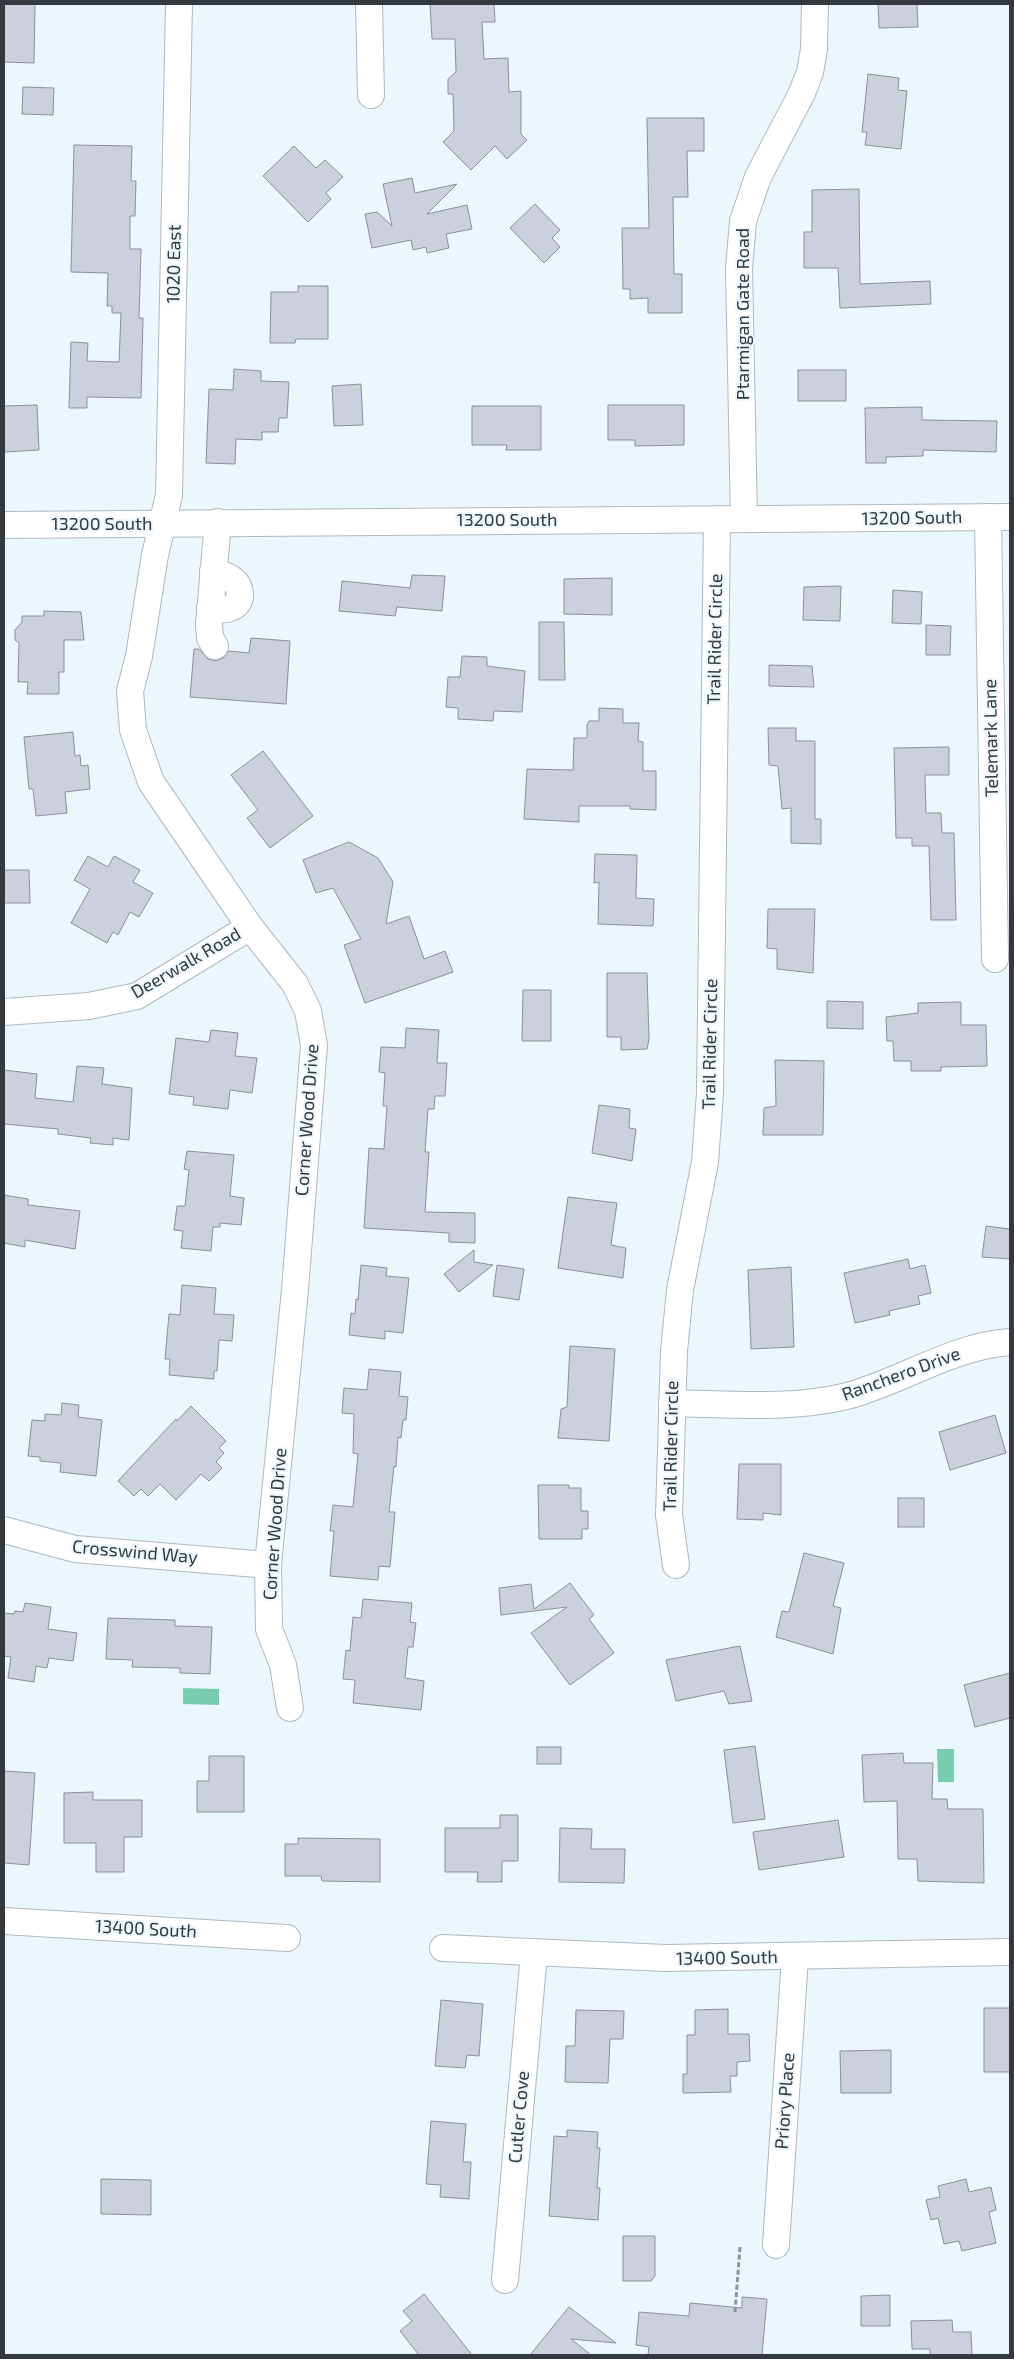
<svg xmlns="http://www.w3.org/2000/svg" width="1014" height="2359" font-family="'Exo 2',sans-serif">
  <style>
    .water { fill: #78ccb0 }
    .building { fill: #cccfdc; stroke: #8c8f9b }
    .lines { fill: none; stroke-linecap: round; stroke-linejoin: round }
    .minor-casing { stroke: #adb9c1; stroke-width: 28 }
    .path { stroke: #8c949a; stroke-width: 3; stroke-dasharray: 5 2.5; stroke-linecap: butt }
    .minor { stroke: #fff; stroke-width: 26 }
    .labels { text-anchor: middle; stroke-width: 4; stroke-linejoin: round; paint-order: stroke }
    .street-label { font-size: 18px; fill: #34393d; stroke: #ebf6fd }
  </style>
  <rect width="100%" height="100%" fill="#ebf6fd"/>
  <!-- water -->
  <g class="water">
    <polygon points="183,1688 219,1689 219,1705 183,1704"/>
    <polygon points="937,1749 954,1749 954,1782 938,1782"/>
  </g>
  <!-- building -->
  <g class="building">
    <polygon points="4,4 35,4 34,63 4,62"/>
    <polygon points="430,4 494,4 495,22 482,22 484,59 508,58 509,92 521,91 521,134 527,140 507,159 495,146 471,170 443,142 454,131 453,94 448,94 448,79 456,72 455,39 432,39"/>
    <polygon points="878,4 917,4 918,27 879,28"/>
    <polygon points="868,74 899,78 898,90 907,91 901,149 865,145 867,132 862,132"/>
    <polygon points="23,87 54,88 53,115 22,114"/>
    <polygon points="647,118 704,118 704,151 687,151 688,197 673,197 674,274 682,274 682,313 648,313 648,298 630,299 630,289 623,289 622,228 649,228"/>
    <polygon points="74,145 132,146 131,181 136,181 135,216 130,216 130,249 141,249 139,318 143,318 141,398 87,397 87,408 69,408 71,342 88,343 87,361 119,362 121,313 112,313 112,306 107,306 108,273 71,272"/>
    <polygon points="294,146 316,168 325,160 343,177 326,193 331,199 308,222 263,176"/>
    <polygon points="412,178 415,193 457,184 427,214 467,205 472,229 446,234 449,248 427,253 426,247 413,250 411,240 372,248 365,214 377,212 392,226 383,184"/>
    <polygon points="859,189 860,284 930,281 931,304 840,308 838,268 804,268 804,232 812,232 812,190"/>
    <polygon points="535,204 560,230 552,238 560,247 544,263 510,228"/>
    <polygon points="298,286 328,286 328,339 296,339 295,343 270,343 271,292 298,292"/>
    <polygon points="234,369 261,371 261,381 289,382 287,418 279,418 278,432 262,432 262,440 236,439 235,464 206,463 209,389 233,390"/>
    <rect x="798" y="370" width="48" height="31"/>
    <polygon points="361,384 363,425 334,426 332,386"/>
    <polygon points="37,405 39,450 4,452 4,406"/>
    <polygon points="608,405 684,405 684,445 635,446 635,440 608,440"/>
    <polygon points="472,406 541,406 541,450 506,450 507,445 472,445"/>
    <polygon points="922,407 922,420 997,421 996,452 923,450 923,456 886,457 886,463 866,463 865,408"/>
    <polygon points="412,575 445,576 442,611 397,607 395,616 339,611 342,581 410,588"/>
    <polygon points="612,578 612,615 564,614 564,579"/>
    <polygon points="841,586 840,621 803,620 804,587"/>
    <polygon points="893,590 922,592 921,624 892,623"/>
    <polygon points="44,611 81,612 84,640 64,640 64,672 59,672 59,694 27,694 28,682 18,682 19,643 15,640 15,630 22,622 22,616 44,616"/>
    <polygon points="539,622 564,622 565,680 539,680"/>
    <polygon points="926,625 951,626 950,655 926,655"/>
    <polygon points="251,638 290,641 286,704 190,697 194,649 199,649 208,659 216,661 223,658 229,651 249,653"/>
    <polygon points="462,656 487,657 487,666 525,671 522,712 494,711 493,721 458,719 458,708 446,707 448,677 460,677"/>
    <polygon points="769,665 812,666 814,687 769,686"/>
    <polygon points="599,708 623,709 623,723 639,723 638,741 643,742 643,771 656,771 656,810 630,809 630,806 579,806 579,822 524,819 527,769 573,770 574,738 587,738 587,725 589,721 599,721"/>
    <polygon points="768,728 796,728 796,741 815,741 815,819 821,819 821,844 791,843 791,808 782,809 778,766 769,765"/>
    <polygon points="73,732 75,756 80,755 81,766 88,765 90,789 65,792 67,813 36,816 33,789 29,789 24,737"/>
    <polygon points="949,747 949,775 925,775 926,813 941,813 942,833 954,833 956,920 931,920 929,846 912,846 912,838 896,838 894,748"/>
    <polygon points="263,751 313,816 270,848 247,818 258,810 231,775"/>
    <polygon points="349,842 378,858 393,882 386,924 409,916 424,959 445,951 453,972 365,1003 344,945 361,939 333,888 316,893 303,860"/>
    <polygon points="595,854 637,855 636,898 654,899 653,926 598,924 599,882 594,883"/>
    <polygon points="88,856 108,867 114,856 140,870 133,882 153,893 139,917 130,912 118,935 113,932 107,943 71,923 90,889 74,880"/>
    <polygon points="4,870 29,870 30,903 4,903"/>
    <polygon points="768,909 815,909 813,973 777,969 777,949 767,948"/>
    <polygon points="607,973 647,973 649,1039 647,1049 621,1050 621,1037 607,1037"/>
    <polygon points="523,990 551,990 551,1041 522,1041"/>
    <polygon points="827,1001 863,1002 863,1029 827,1028"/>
    <polygon points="961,1002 961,1025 986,1025 987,1066 941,1067 941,1071 911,1071 911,1061 894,1061 893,1041 887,1041 886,1017 918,1013 918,1003"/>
    <polygon points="406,1028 439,1030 437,1063 447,1063 445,1096 435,1096 434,1109 428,1109 425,1152 429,1152 425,1212 475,1213 475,1243 449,1242 449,1233 364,1228 369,1148 384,1149 387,1106 383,1106 385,1073 379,1072 381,1047 405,1048"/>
    <polygon points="211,1030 238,1033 235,1056 257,1058 252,1093 230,1090 228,1109 193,1105 194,1097 169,1094 176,1038 209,1042"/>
    <polygon points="775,1060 824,1061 823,1135 763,1135 764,1108 776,1106"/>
    <polygon points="77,1066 104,1068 102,1084 132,1088 129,1140 113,1138 113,1145 90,1143 91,1138 58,1134 58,1129 4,1124 4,1070 37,1074 35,1098 73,1102"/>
    <polygon points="599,1105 630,1109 629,1128 636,1129 632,1161 592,1153"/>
    <polygon points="187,1151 234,1155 230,1196 244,1198 241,1225 220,1223 220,1227 213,1227 211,1251 181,1248 183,1231 174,1230 177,1206 185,1206 189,1170 184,1169"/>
    <polygon points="4,1195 28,1199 28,1205 80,1211 75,1249 25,1240 25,1247 4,1243"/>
    <polygon points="568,1197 617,1203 611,1245 626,1248 623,1278 558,1268"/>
    <polygon points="986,1226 1010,1229 1010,1259 982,1257"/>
    <polygon points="474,1250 474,1262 493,1265 459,1292 444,1274"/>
    <polygon points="908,1259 910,1269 925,1265 931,1293 918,1296 920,1304 889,1311 890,1315 855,1323 844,1273"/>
    <polygon points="361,1265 387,1268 386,1276 409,1278 403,1333 385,1331 385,1339 349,1335 351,1313 355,1314 356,1299 358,1300"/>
    <polygon points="497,1265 524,1269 519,1300 493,1296"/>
    <polygon points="791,1267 794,1347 751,1349 748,1270"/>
    <polygon points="182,1285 216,1288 214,1314 234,1315 232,1341 219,1340 217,1371 214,1371 214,1379 169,1375 170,1359 165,1359 169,1314 180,1315"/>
    <polygon points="570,1346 615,1349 609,1441 558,1438 561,1409 567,1407"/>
    <polygon points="369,1369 401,1372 399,1396 408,1397 406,1420 403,1420 401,1438 398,1437 396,1467 394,1466 389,1512 395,1512 390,1567 379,1566 378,1580 330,1576 334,1531 330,1531 333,1505 353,1507 358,1454 353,1453 354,1414 342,1413 344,1388 367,1390"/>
    <polygon points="62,1403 79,1405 78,1417 102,1420 96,1476 60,1472 61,1463 40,1461 40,1457 28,1456 32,1420 45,1421 45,1414 61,1415"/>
    <polygon points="191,1406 226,1441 219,1448 224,1453 216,1462 222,1468 209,1481 201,1474 176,1500 160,1484 148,1496 141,1489 134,1496 118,1481 176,1419 177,1421"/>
    <polygon points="995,1415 1006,1453 950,1470 939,1432"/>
    <polygon points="739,1464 781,1464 781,1515 763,1513 763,1520 737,1519"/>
    <polygon points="538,1485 569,1485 569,1488 581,1488 581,1511 588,1511 588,1529 582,1529 582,1539 539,1539"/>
    <rect x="898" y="1498" width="26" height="29"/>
    <polygon points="804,1553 844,1563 833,1606 841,1608 833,1654 776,1637 782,1611 789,1612"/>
    <polygon points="570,1583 594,1615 589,1619 614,1653 570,1685 531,1633 567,1607 501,1615 499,1588 531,1584 534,1609"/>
    <polygon points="363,1599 412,1603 410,1622 416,1623 413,1647 408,1647 405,1678 424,1681 421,1710 353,1703 355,1680 343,1679 346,1650 350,1651 353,1617 361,1618"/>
    <polygon points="25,1603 51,1607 48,1629 77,1633 73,1661 49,1658 47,1668 36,1666 34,1682 8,1678 11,1657 4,1656 4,1613 14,1614 15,1611 23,1612"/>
    <polygon points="108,1618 175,1620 175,1626 212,1627 210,1674 180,1673 180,1668 132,1667 133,1660 106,1659"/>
    <polygon points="740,1646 752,1701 729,1704 724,1691 676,1701 666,1660"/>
    <polygon points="1010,1673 1010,1718 975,1727 964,1685"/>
    <polygon points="755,1746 765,1819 733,1823 724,1750"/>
    <rect x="537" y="1747" width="24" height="17"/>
    <polygon points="903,1753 904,1763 933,1763 932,1799 947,1799 948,1809 983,1809 984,1883 918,1881 917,1859 898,1859 897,1801 864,1802 862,1755"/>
    <polygon points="209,1756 244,1756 244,1812 197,1812 197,1781 209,1781"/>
    <polygon points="4,1771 35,1773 29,1865 4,1863"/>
    <polygon points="93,1792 93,1800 142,1800 142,1837 124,1837 124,1872 96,1872 96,1843 64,1843 64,1793"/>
    <polygon points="500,1815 518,1815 518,1861 502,1861 502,1882 477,1882 478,1872 445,1872 445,1828 500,1828"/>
    <polygon points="838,1820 844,1857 759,1870 753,1832"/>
    <polygon points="560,1828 592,1829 591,1849 625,1849 624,1883 559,1882"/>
    <polygon points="298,1838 380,1839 380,1882 322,1881 321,1876 285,1876 285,1844 298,1844"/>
    <polygon points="441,2000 483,2004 479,2056 467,2055 465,2068 435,2066"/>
    <rect x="984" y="2008" width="26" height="64"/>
    <polygon points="728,2009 728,2034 749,2034 750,2061 737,2062 737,2076 730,2076 731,2092 683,2093 683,2074 687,2074 687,2035 695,2035 695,2010"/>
    <polygon points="576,2010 624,2011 623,2039 610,2039 608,2083 565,2082 566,2046 575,2046"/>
    <polygon points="891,2050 891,2093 841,2093 840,2051"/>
    <polygon points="431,2121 466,2124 463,2162 471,2162 469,2199 440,2197 441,2185 426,2184"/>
    <polygon points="567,2130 598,2132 597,2148 600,2148 597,2188 600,2188 598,2220 549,2216 554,2136 567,2137"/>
    <polygon points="101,2179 151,2180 151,2215 101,2214"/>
    <polygon points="966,2179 969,2192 991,2187 996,2210 989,2212 996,2243 962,2251 959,2241 944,2244 938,2218 931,2220 926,2200 940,2197 938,2186"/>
    <polygon points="623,2236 655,2236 655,2276 651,2281 623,2281"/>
    <polygon points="424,2294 472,2355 419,2355 400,2331 412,2321 403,2311"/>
    <polygon points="890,2295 890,2326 861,2326 861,2296"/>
    <polygon points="742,2297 767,2299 762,2355 648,2355 649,2347 636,2345 639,2312 689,2316 690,2303 742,2308"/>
    <polygon points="569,2307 616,2343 571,2339 591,2355 530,2355"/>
    <polygon points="952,2320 953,2332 971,2332 972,2355 930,2355 930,2349 912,2349 911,2321"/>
  </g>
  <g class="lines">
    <defs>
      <g id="minor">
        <polyline points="179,4 169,495 155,555 139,656 130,691 133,730 151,782 250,927 295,984 308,1011 314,1045 295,1290 268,1565 269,1629 283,1665 290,1708"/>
        <polyline points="369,4 371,95"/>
        <polyline points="988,517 995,959"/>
        <polyline points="744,519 739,269 743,221 758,177 802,93 810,72 814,49 815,4"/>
        <polyline points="4,525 1010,517"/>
        <path d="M 210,609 C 216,609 224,611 230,608 C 236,606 239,602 240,597 C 241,580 226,575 213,571"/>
        <polyline points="215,646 210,638 209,624 218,522"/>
        <polyline points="4,1012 89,1006 137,996 250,927"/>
        <path d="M 672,1403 C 730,1404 790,1410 847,1396 C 903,1381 952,1346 1010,1342"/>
        <polyline points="4,1530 75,1549 268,1565"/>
        <polyline points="676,1565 669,1515 674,1351 680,1290 705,1162 710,1093 717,519"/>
        <polyline points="4,1921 287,1938"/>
        <polyline points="443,1948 666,1958 1010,1952"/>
        <polyline points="776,2245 795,1957"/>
        <polyline points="505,2280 534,1953"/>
      </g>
    </defs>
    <!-- minor casing -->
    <use href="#minor" class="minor-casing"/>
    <!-- path -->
    <polyline class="path" points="735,2312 740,2247"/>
    <!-- minor -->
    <use href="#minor" class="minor"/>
  </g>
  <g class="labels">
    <!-- street labels -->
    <g class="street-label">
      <text transform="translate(174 264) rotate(-89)" y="6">1020 East</text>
      <text transform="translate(743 314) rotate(-90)" y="6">Ptarmigan Gate Road</text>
      <text transform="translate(912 518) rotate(-1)" y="6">13200 South</text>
      <text x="507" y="526">13200 South</text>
      <text x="102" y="530">13200 South</text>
      <text transform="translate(715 639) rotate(-89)" y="6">Trail Rider Circle</text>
      <text transform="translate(991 738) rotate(-91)" y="6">Telemark Lane</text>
      <text transform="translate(186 963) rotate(-30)" y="6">Deerwalk Road</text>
      <text transform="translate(710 1044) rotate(-89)" y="6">Trail Rider Circle</text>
      <text transform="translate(307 1120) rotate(-86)" y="6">Corner Wood Drive</text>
      <text transform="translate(901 1374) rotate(-20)" y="6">Ranchero Drive</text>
      <text transform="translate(671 1446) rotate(-89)" y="6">Trail Rider Circle</text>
      <text transform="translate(275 1524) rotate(-86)" y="6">Corner Wood Drive</text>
      <text transform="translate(135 1552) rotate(5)" y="6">Crosswind Way</text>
      <text transform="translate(146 1929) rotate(3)" y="6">13400 South</text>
      <text transform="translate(727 1958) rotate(-1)" y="6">13400 South</text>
      <text transform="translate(785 2101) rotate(-86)" y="6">Priory Place</text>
      <text transform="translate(519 2117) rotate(-85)" y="6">Cutler Cove</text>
    </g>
  </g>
  <!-- border -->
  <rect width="1014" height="2359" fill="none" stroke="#34393d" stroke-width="10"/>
</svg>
